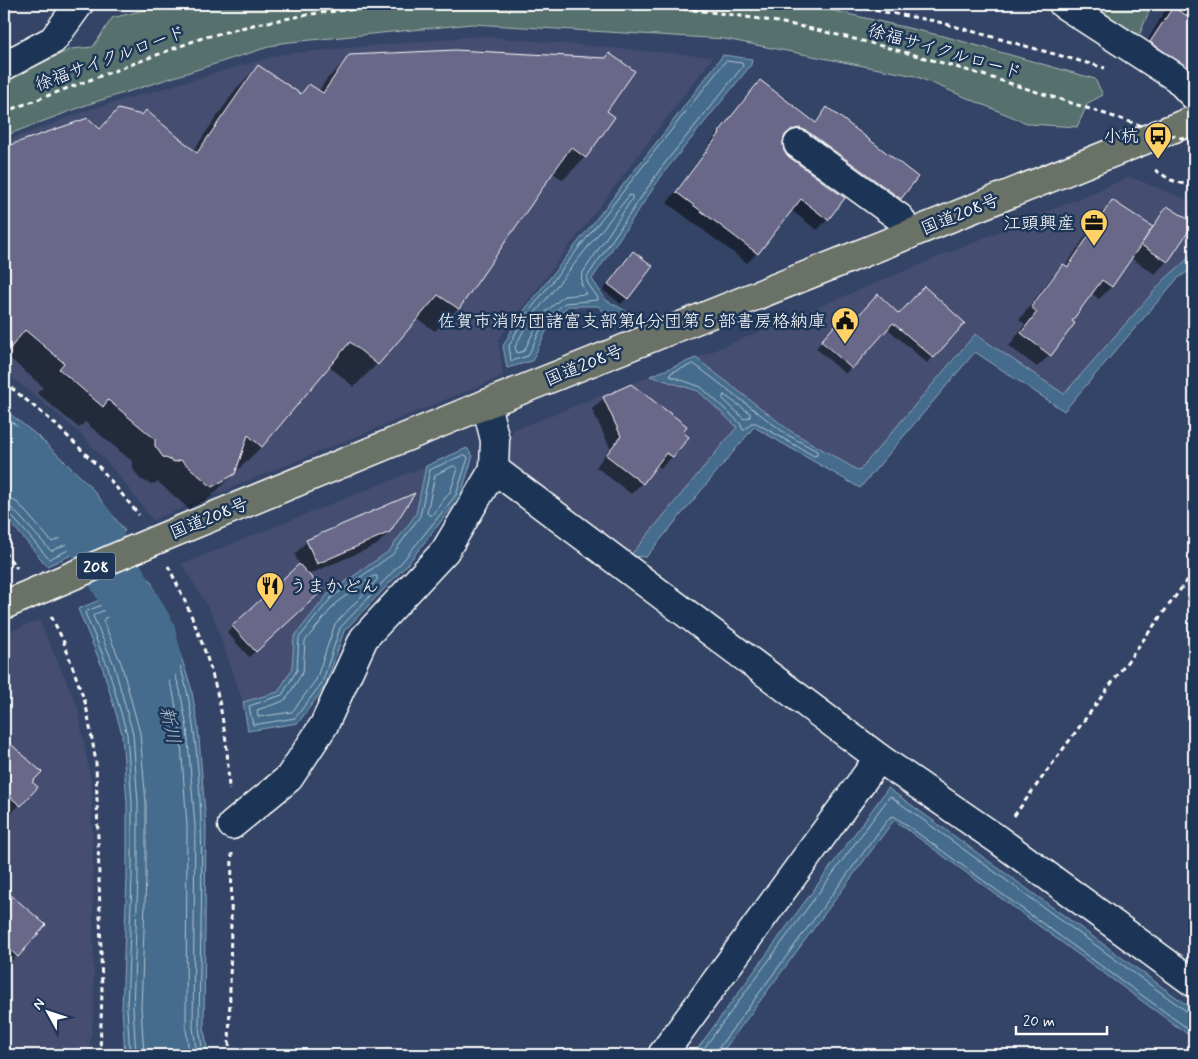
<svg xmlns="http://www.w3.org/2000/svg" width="1198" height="1059" font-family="Mynerve,'Klee One',sans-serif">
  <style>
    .built { fill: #444e70 }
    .green { fill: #57716d; stroke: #abb8b6 }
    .water { fill: #446c8c; stroke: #8fa7ba }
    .shadow { fill: #0007 }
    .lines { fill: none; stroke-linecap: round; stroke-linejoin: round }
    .shore { stroke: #b4c4d1; stroke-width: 1 }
    .river { stroke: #446c8c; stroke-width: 55 }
    .building { fill: #696789; stroke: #fff }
    .minor-casing { stroke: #fff; stroke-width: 31 }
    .trunk-casing { stroke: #fff; stroke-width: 31 }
    .path { stroke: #fff; stroke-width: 3; stroke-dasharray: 5 4; stroke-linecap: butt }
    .minor { stroke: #1d3557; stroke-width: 28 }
    .trunk { stroke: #6a7166; stroke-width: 28 }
    .path-bridge { stroke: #fff; stroke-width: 3; stroke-dasharray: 5 4; stroke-linecap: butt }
    .labels { text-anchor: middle; stroke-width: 5; stroke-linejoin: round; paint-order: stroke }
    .shield { fill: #1d3557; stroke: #bbc2cd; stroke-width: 1 }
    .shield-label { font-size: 16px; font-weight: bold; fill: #fff }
    .street-label { font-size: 18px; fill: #fff; stroke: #1d3557 }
    .poi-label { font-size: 18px; fill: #fff; stroke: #1d3557; text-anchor: end }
    .water-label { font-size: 19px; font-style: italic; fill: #b4c4d1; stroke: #1d3557 }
  </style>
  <rect width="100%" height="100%" fill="#344466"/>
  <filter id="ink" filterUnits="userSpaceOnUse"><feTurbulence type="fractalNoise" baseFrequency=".02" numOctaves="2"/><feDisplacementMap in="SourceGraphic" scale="10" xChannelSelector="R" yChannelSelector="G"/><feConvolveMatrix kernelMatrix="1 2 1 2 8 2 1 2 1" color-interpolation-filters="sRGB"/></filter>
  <g filter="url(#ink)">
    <!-- built -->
    <g class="built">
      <polygon points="479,36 713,57 498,340 503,376 153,520 114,470 84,437 62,418 4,371 4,142 88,110 282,54"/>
      <polygon points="1130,177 1194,202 1194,253 1164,280 1064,394 974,334 859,471 789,430 696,358"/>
      <polygon points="650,376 698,391 737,427 630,556 510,464 505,446 514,430"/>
      <polygon points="426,466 416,514 389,551 328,594 294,637 292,669 278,692 243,702 213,616 182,564"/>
      <polygon points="39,620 77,705 92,786 94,1008 89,1055 4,1055 4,634"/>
    </g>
    <!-- green -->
    <g class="green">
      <polygon points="168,4 793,4 809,5 947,37 1095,79 1103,95 1088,103 1077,127 1029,124 915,76 725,39 472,24 281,43 89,104 4,136 4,81 71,49 93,47 112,18"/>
      <polygon points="1088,4 1152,4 1138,38"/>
    </g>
    <!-- water -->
    <g class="water">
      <polygon points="723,55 752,59 751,65 665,171 592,279 606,300 642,320 620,327 598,306 568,306 550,323 532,361 507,368 503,346 519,317 667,129"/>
      <polygon points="1194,253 1194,267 1177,279 1064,411 975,352 860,488 754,427 646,557 630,556 737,427 698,391 650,376 696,358 789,430 859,471 975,334 1064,394 1164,280"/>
      <polygon points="4,409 39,437 90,486 125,531 47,566 4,515"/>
      <polygon points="467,448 473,456 460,497 406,566 344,631 326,685 298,723 248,731 243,702 278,692 292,669 294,637 328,594 389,551 416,514 426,466"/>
      <polygon points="150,579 172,630 191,687 198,726 206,825 204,1027 208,1055 125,1055 122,1008 127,877 127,803 122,734 103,669 78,609"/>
      <polygon points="888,788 1194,1010 1194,1039 894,820 720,1055 693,1055"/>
    </g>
    <!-- shadow -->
    <g class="shadow">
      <polygon points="1169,4 1194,4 1194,63 1178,82 1139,55"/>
      <polygon points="350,56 605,112 585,157 563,180 552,172 458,308 435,331 416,318 377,364 354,387 329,366 262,446 239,469 236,467 234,473 211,497 189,509 158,482 151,484 140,479 133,469 133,462 85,422 79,428 37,393 43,387 4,353 4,148 87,120 99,129 118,110 193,151 236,89 258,66 300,95 309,85 318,92 327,79"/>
      <polygon points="760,81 814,123 827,109 900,198 890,208 788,138 782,139 783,151 788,158 844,198 827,220 817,230 791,210 757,253 747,263 667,203 711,144 710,143 750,92"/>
      <polygon points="1112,202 1151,227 1168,208 1192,224 1167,261 1155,274 1131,258 1111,287 1099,299 1091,293 1070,321 1050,355 1037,367 1009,346 1025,324 1019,320 1051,278 1063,266 1065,267 1100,214"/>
      <polygon points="627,259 627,298 621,304 603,290"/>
      <polygon points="899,315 964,323 927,363 887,328 845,374 816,348 833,329 847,330"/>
      <polygon points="604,398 681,432 687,437 672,457 661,468 656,465 642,483 631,494 596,467 610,448 592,409"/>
      <polygon points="389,532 377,545 307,575 315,595 249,657 227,632 299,565 295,554 307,541"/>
      <polygon points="4,737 11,743 9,745 31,782 36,787 11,814 4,808"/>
      <polygon points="4,890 44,925 5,968 4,967"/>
    </g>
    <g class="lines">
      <!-- shore -->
      <g class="shore">
        <polygon points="726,61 742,63 743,66 661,168 587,277 587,282 598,298 598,300 565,303 545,320 528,356 511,361 509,346 523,319"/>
        <polygon points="630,195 632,196 632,199 582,274 581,283 586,294 564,296 542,315 524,351 517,353 515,347 528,322"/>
        <polygon points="694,364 786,434 817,451 817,455 814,456 756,423 751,423 745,430 743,430 740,423 701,387 670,376 671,373"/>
        <polygon points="724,395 750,413 750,417 744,419 723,399"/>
        <polyline points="4,416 36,441 87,489 116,528 49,559 10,514 4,512"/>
        <polyline points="4,424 32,446 82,493 106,526 51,551 13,509 4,506"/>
        <path d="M 4,433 C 27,452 83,497 94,523 L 52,542 L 18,503 L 12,500 L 4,499"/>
        <polygon points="464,455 467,456 468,458 456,495 402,562 340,628 322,683 295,718 253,725 249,706 282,695 297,670 299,638 331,598 393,554 420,516 430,470"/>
        <polygon points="454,466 458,469 450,492 432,515 429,515 427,513 435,475"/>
        <polygon points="374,576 377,576 377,580 335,624 316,680 292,712 258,717 257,710 281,702 286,699 303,672 305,641 336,603"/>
        <path d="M 130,1055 L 127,1008 L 132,877 L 132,803 L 127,734 L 108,667 L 85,613 L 87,611 L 146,587 L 149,588 C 163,621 179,656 187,691 C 209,797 200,918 199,1027 L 203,1055"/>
        <polyline points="136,1055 133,1008 138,877 138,803 133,734 114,665 93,616 95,614 143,595 145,596 162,634 180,690 187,728 195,826 193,1027 197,1055"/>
        <polyline points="144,1055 141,1008 146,877 146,803 140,733 121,663 103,621 105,618 139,604 141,606 154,637 173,692 180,729 187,826 186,1027 189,1055"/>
        <polyline points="699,1055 890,796 1189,1013 1194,1014"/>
        <polyline points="716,1055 717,1050 889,818 894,816 1194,1033"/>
      </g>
      <!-- river -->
      <polyline class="river" points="4,450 46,483 88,527 148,633 154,658"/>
    </g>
    <!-- building -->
    <g class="building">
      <polygon points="1173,7 1194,20 1194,72 1150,42"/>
      <polygon points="455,50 606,58 609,53 635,71 607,111 615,117 586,158 571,147 459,309 438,295 378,365 350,342 262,447 248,435 235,474 212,487 181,460 175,462 163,457 155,446 155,439 108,400 103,407 59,369 64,363 25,330 4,356 4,147 88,118 100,129 118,109 142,115 146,110 197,153 258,65 301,94 309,84 323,93 349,55"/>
      <polygon points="760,80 816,123 827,107 918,177 901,199 807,131 799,128 791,130 785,135 783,142 784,151 789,157 845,198 828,220 801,199 758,254 676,192 720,133 719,132"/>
      <polygon points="1112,200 1153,227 1112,287 1102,280 1072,321 1075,323 1051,356 1021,333 1037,312 1031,307 1063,264 1068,267"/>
      <polygon points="1167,206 1194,223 1168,262 1141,245"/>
      <polygon points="633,251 653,266 628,299 608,284"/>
      <polygon points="924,286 965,323 934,358 893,323 852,369 821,341 839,321 847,328 878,294 899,314"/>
      <polygon points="631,384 687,426 683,432 689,437 673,457 666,453 643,484 606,455 621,436 603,397"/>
      <polygon points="415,493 390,532 317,564 306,540"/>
      <polygon points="299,564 323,590 256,652 232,626"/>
      <polygon points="4,738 42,772 32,782 38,787 21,806 4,792"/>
      <polygon points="4,889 46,925 18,957 4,944"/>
    </g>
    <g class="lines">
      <defs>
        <g id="minor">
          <polyline points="1063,4 1177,78 1194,96"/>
          <polyline points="4,66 53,40 79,4"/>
          <polyline points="798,144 900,218 908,235"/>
          <polyline points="486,404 495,440 494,469 879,758 662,1055"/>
          <polyline points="879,758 997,839 1194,983"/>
          <polyline points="232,825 289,778 324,725 364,638 445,551 494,469"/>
        </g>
        <polyline id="trunk" points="4,605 156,540 486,404 1194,120"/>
      </defs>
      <!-- minor casing -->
      <use href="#minor" class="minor-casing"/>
      <!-- trunk casing -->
      <use href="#trunk" class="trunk-casing"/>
      <!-- path -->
      <g class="path">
        <path d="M 630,4 C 688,9 746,15 803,27 C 904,49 1004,81 1102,113"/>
        <polyline points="840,4 935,21 1105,68"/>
        <polyline points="4,112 202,38 257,24 318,13 405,4"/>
        <polyline points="1155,170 1171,180 1194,187"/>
        <polyline points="4,382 52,421 102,470 139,515"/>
        <polyline points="4,552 17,568"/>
        <path d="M 168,566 C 194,617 216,672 224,729 C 228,749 228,770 229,790"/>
        <polyline points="51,616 63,640 86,705 96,762 102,991 100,1055"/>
        <polyline points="1014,816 1194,571"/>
        <polyline points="229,1055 232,853"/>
      </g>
      <!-- minor -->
      <use href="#minor" class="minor"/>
      <!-- trunk -->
      <use href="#trunk" class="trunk"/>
      <!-- path-bridge -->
      <polyline class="path-bridge" points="1102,113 1194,142"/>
    </g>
  </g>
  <!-- icons -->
  <defs>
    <symbol id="bus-pin" viewBox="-11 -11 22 30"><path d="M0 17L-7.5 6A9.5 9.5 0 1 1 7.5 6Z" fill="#ffd166" stroke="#1d3557"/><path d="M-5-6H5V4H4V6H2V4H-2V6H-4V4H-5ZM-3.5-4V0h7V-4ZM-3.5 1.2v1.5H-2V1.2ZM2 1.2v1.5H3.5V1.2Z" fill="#111"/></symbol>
    <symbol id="office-pin" viewBox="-11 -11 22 30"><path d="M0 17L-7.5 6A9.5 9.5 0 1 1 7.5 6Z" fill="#ffd166" stroke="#1d3557"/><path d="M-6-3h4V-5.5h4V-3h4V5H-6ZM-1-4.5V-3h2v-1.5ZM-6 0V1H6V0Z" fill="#111"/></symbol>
    <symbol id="civic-pin" viewBox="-11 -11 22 30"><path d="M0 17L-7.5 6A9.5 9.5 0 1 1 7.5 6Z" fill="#ffd166" stroke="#1d3557"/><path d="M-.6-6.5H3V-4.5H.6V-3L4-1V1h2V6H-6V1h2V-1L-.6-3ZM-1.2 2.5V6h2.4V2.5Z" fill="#111"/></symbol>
    <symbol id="restaurant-pin" viewBox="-11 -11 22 30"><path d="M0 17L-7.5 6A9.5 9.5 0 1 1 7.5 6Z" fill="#ffd166" stroke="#1d3557"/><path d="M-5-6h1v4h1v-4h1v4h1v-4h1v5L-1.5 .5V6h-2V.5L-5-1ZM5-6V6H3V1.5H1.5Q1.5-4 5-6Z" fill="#111"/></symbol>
  </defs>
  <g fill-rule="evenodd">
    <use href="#bus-pin" x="1142" y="120" width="32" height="43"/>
    <use href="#office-pin" x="1078" y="207" width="32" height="43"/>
    <use href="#civic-pin" x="829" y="305" width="32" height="43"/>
    <use href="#restaurant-pin" x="254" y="570" width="32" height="43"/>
  </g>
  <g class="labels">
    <!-- shield labels -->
    <rect class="shield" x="77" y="552.5" width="38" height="27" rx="4"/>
    <g class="shield-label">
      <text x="96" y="572">208</text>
    </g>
    <!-- street labels -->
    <g class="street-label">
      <text transform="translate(945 51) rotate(16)" y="6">徐福サイクルロード</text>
      <text transform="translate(110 58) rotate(-20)" y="6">徐福サイクルロード</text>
      <text transform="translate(960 214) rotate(-22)" y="6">国道208号</text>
      <text transform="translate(584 365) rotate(-22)" y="6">国道208号</text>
      <text transform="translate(209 518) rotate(-22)" y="6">国道208号</text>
    </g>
    <!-- poi labels -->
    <g class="poi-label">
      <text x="1139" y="142">小杭</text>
      <text x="1075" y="229">江頭興産</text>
      <text x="826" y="327">佐賀市消防団諸富支部第4分団第５部書房格納庫</text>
      <text x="289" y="592" text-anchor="start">うまかどん</text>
    </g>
    <!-- water labels -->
    <g class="water-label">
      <text transform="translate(171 725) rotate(78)" y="7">新川</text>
    </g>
  </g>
  <!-- margin -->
  <rect width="1198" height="1059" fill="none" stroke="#1d3557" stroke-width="20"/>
  <rect x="10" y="10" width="1178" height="1039" fill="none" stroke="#fff" stroke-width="2" filter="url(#ink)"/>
  <!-- north arrow -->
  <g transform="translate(48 1012) rotate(310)" stroke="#1d3557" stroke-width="4" paint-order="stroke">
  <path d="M0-4L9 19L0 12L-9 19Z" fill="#ffffff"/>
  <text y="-8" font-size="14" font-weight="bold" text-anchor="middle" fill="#ffffff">N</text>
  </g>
  <!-- scale -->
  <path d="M1016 1026v8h91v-8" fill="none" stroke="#ffffff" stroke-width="2.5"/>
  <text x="1023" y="1026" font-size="15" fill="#ffffff" stroke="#1d3557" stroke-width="4" paint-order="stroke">20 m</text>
</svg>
